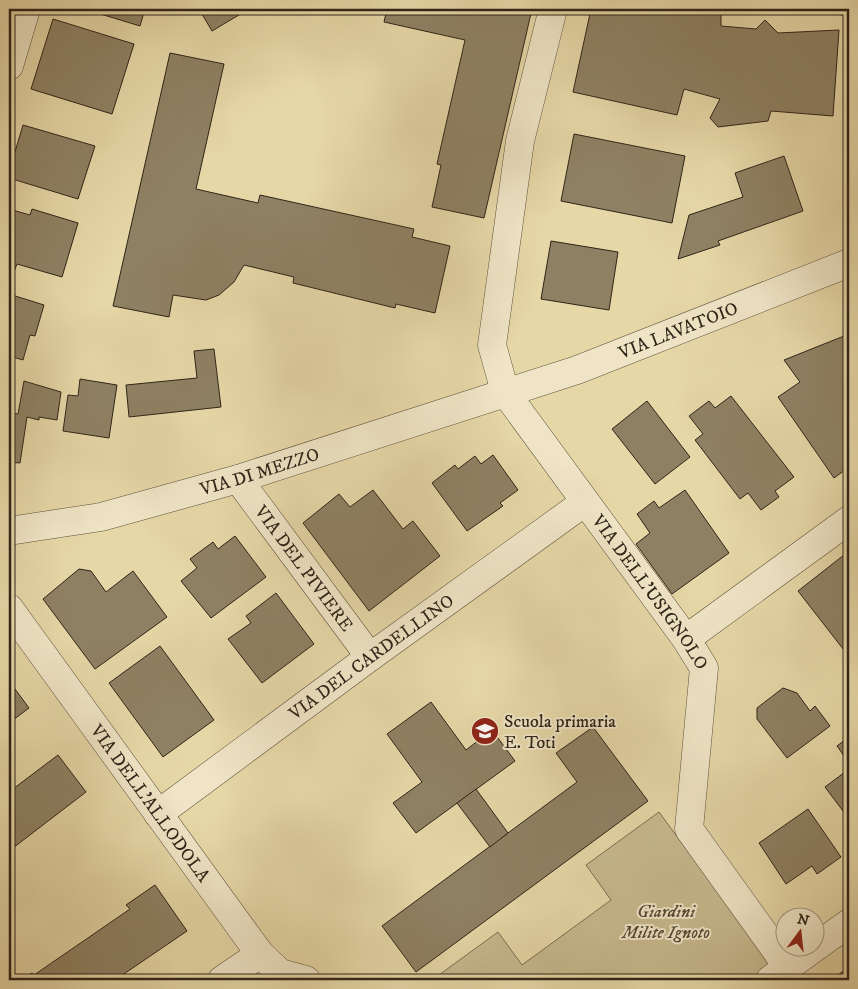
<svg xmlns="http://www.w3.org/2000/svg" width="858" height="989" font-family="'IM FELL DW Pica',serif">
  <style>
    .green { fill: #c7b98f; stroke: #7b6e54 }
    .building { fill: #8e8163; stroke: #2f2419 }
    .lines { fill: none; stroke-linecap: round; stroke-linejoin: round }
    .minor-casing { stroke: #5d513c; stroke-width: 29 }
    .minor { stroke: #efe5c6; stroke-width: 28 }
    .labels { text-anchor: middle; stroke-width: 4; stroke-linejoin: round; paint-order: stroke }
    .street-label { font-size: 18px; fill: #2f2419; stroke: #efe5c6 }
    .poi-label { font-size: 18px; fill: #2f2419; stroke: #efe5c6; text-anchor: start }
    .park-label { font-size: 18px; font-style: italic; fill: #554936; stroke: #efe5c6 }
  </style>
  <rect width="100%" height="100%" fill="#e6d7a7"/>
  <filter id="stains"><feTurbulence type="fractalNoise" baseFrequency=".004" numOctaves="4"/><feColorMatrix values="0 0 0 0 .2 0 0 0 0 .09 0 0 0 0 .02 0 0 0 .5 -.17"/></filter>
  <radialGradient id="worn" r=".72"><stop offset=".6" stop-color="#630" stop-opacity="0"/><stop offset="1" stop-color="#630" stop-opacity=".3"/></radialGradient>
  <!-- green -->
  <polygon class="green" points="659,812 771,965 750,980 432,980 498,932 522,965 611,900 586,865"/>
  <!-- building -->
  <g class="building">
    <polygon points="84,9 145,9 140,26"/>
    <polygon points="199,9 249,9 212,31"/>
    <polygon points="387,9 457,9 469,11 470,9 532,9 484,218 432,207 441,165 437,164 465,40 384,22"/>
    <polygon points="591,9 677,9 721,14 721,26 756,29 765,20 778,33 839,30 833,116 771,111 768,121 718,127 710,118 720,99 684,89 677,115 573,92"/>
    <polygon points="721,9 849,9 849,15 721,10"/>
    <polygon points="53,19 134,44 112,114 31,89"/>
    <polygon points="170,53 224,64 196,189 258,203 260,195 414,229 412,237 450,246 435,313 396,304 395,308 293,283 294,277 244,265 234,282 219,295 206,300 173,295 169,317 113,306"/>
    <polygon points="23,125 95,146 78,199 9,178 9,172"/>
    <polygon points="574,134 685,156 672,223 561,201"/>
    <polygon points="784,156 803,211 718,241 720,245 678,259 689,215 743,197 735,173"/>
    <polygon points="9,209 30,215 32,209 78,223 62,277 17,264 13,274 9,272"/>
    <polygon points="551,241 618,252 609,310 541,299"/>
    <polygon points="9,294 44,305 35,336 30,335 23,360 9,356"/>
    <polygon points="849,334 849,467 834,478 778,397 800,382 784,360"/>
    <polygon points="214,349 221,407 129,417 126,385 197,378 194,351"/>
    <polygon points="80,379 117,385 109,438 63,431 68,395 78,396"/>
    <polygon points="24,381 61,392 57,420 39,417 39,420 27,417 20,463 9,462 9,413 18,414"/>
    <polygon points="731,396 794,477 775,491 779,497 761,510 748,493 740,499 695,440 703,434 689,416 709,401 715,408"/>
    <polygon points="647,401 690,457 655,484 612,429"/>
    <polygon points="493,455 518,490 500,503 503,506 467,531 432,483 455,465 458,469 475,456 481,464"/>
    <polygon points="373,490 403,529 413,521 440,556 369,611 303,523 339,494 350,507"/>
    <polygon points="685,490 729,553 672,594 636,544 650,533 637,514 654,501 659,508"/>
    <polygon points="235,536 266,577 211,618 181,581 197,568 190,559 213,542 218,549"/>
    <polygon points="849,551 849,653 847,654 798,591"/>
    <polygon points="79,569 91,571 106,592 133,571 167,617 95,669 43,599"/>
    <polygon points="276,593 314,644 262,683 228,639 251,623 246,616"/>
    <polygon points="160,646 214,720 163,757 109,683"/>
    <polygon points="12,685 29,708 9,723 9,688"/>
    <polygon points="783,688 797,693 810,711 815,706 830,726 787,758 757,719 757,708"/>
    <polygon points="431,702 466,750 492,730 515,761 416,833 393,803 422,782 387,734"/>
    <polygon points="593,727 648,801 416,972 382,926 577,782 556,753"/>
    <polygon points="849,737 849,763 837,746"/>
    <polygon points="58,755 86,792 9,851 9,792"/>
    <polygon points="849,769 849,819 825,787"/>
    <polygon points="476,789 508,833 490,847 457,803"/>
    <polygon points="808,809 841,857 817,874 812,866 786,884 759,843"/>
    <polygon points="155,885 187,931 115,980 20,980 32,973 34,975 130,909 126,905"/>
    <polygon points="849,967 849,980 831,980"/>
  </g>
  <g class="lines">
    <defs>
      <g id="minor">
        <path id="s1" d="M 553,9 L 520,141 L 492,345 L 505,392 L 686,639 L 704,668 L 689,829 L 788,967"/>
        <polyline points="9,66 26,9"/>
        <path id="s2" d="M 238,479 L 370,657"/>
        <path id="s3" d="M 9,531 L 101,517 L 238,479 L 577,370 L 849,263"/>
        <path id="s4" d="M 9,608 L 260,954 L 280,973 L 306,980"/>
        <polyline points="686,639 849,520"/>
        <path id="s5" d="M 158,814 L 370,657 L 585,502"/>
        <polyline points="222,980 260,954"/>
        <polyline points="770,980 849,923"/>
      </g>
    </defs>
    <!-- minor casing -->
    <use href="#minor" class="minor-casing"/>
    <!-- minor -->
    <use href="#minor" class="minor"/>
  </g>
  <!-- icons -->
  <defs>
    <symbol id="school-disc" viewBox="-11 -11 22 22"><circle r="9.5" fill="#8f2418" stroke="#efe5c6"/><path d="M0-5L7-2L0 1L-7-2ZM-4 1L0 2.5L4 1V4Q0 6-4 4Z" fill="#fff"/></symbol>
  </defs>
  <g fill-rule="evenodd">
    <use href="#school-disc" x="469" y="715" width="32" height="32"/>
  </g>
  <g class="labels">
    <!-- street labels -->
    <g class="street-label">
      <text dy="6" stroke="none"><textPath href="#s3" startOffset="700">VIA LAVATOIO</textPath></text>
      <text dy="6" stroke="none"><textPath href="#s3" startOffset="258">VIA DI MEZZO</textPath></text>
      <text dy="6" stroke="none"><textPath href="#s2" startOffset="111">VIA DEL PIVIERE</textPath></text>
      <text dy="6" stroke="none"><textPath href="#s1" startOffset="638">VIA DELL'USIGNOLO</textPath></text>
      <text dy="6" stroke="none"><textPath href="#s5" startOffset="265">VIA DEL CARDELLINO</textPath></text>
      <text dy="6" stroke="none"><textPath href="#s4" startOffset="241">VIA DELL'ALLODOLA</textPath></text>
    </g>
    <!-- poi labels -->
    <g class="poi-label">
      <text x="504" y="727">Scuola primaria<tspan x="504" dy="21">E. Toti</tspan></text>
    </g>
    <!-- park labels -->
    <g class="park-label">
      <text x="666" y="917">Giardini<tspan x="666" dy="21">Milite Ignoto</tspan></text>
    </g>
  </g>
  <!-- margin -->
  <rect width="858" height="989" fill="none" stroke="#e6d7a7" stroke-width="30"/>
  <rect x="10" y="10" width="838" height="969" fill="none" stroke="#2f2419" stroke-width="2.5"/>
  <rect x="15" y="15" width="828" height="959" fill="none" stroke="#2f2419"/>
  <!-- north arrow -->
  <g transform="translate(800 932) rotate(15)"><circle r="24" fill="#efe5c6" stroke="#a29881"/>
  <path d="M0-4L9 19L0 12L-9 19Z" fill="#8f2418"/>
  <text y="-8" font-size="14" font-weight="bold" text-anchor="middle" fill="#2f2419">N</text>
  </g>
  <rect width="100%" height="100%" filter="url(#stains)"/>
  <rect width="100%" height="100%" fill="url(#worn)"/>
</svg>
